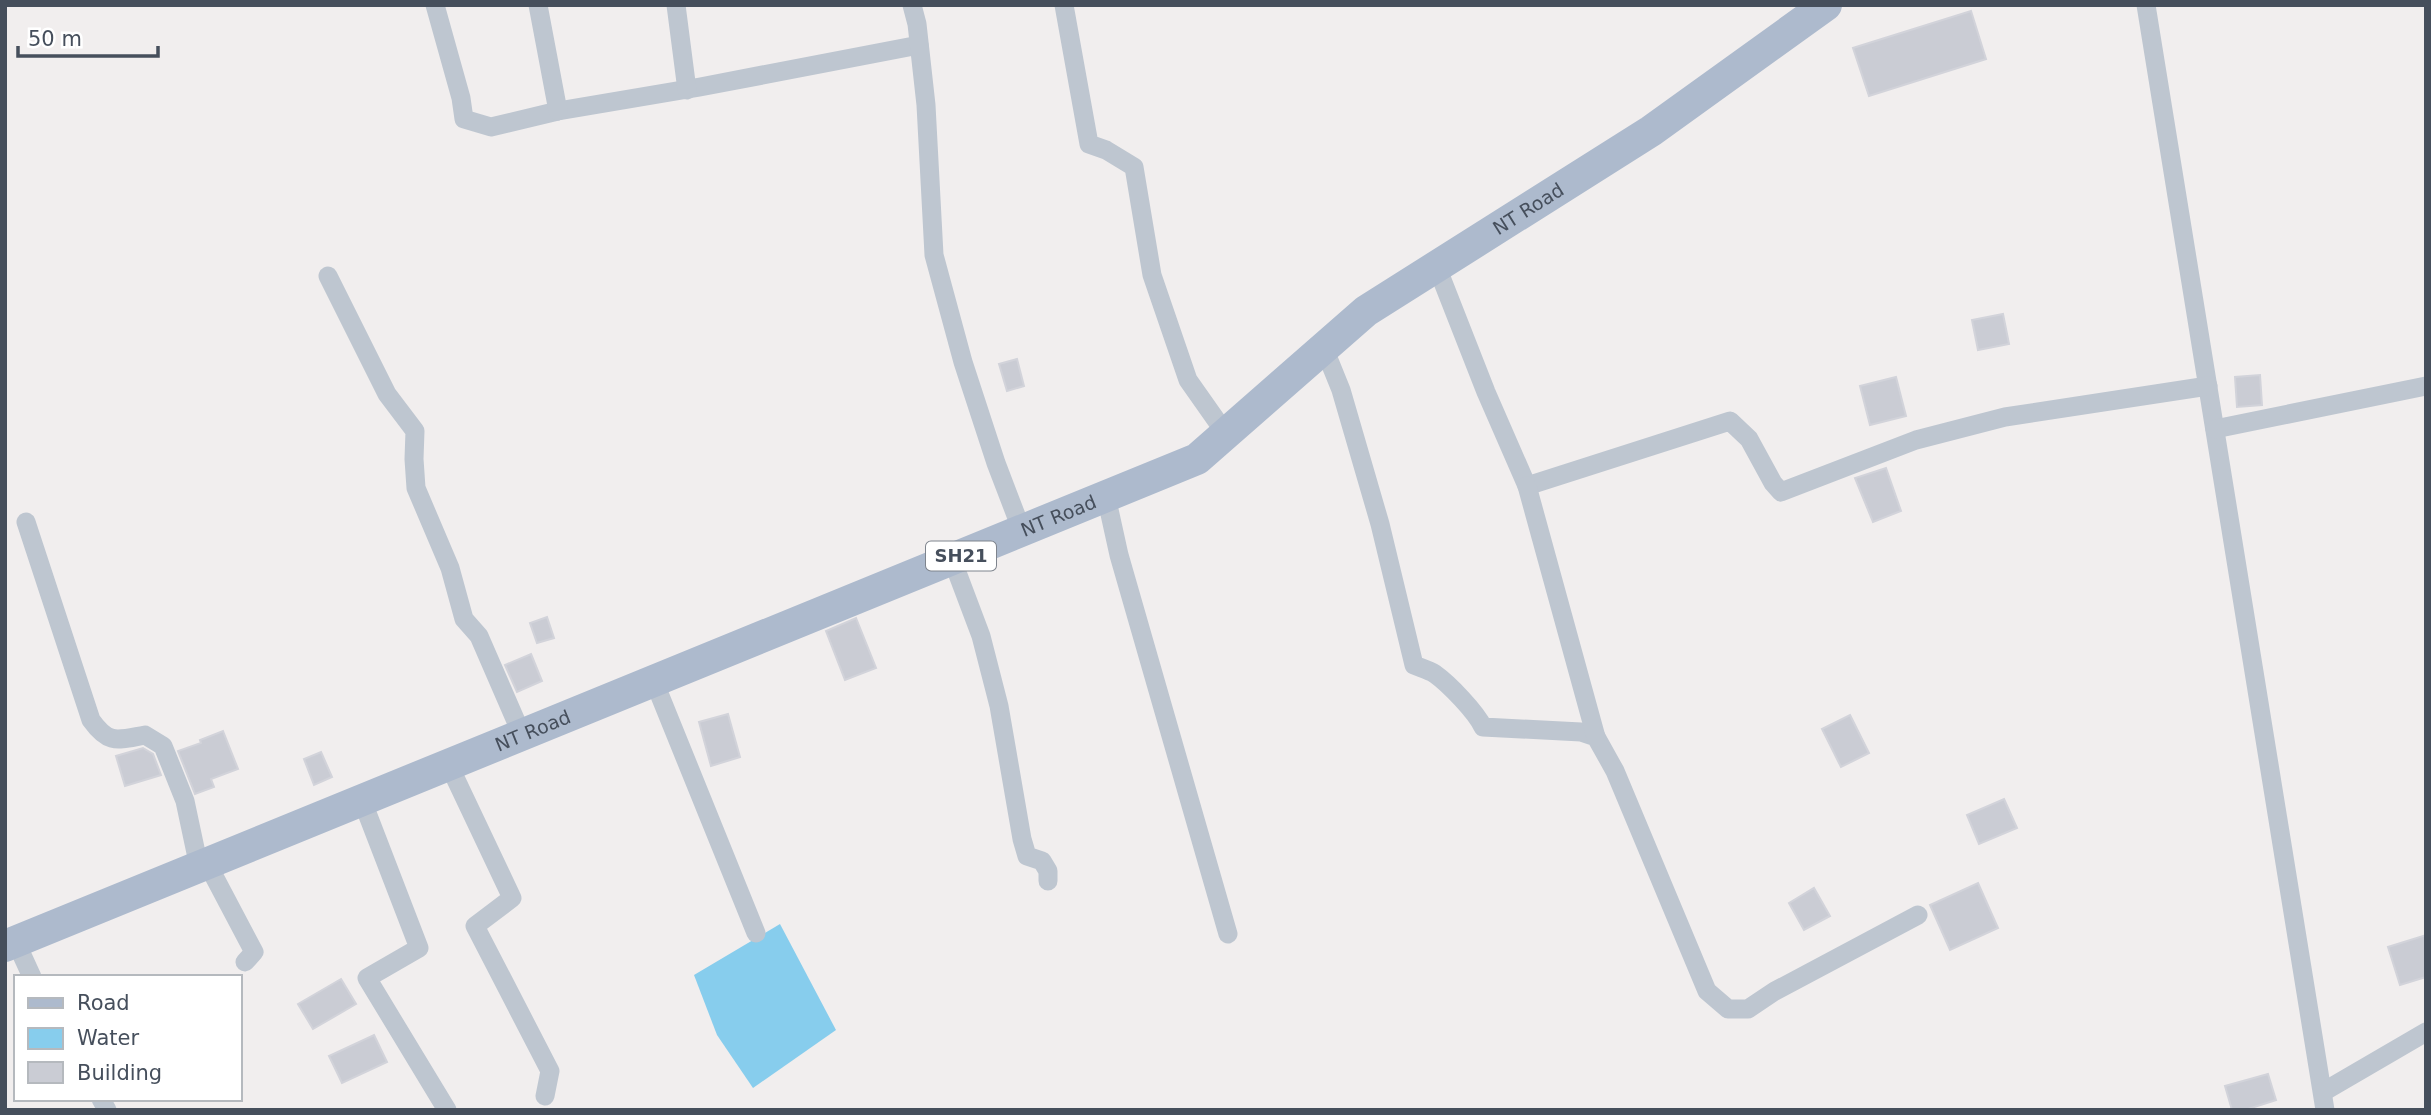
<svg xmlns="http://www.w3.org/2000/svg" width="2431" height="1115" font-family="'DejaVu Sans',sans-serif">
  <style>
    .water { fill: #87cded }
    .building { fill: #caccd4; stroke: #d2d3da; stroke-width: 2 }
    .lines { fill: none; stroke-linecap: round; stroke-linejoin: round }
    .minor { stroke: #bec6d0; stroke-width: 19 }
    .primary { stroke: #adbacd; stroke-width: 32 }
    .labels { text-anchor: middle; stroke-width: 7; stroke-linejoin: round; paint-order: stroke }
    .shield { fill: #fff; stroke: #7e848d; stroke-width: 2 }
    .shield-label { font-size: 18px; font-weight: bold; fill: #464f5c }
    .street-label { font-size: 19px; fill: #464f5c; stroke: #fff }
  </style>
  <rect width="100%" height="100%" fill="#f1eeee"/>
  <!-- water -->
  <polygon class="water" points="780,924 836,1030 753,1088 717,1035 694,975"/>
  <!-- building -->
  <g class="building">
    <polygon points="1971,11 1986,59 1869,96 1853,48"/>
    <polygon points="2003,314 2009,344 1978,350 1972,320"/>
    <polygon points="1017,359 1024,386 1007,391 999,364"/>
    <polygon points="2260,375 2262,405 2237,407 2235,377"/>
    <polygon points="1896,377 1906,416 1870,425 1860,386"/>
    <polygon points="1886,468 1901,511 1873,522 1855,478"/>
    <polygon points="547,617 554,638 537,643 530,623"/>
    <polygon points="856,618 876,668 845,680 826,631"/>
    <polygon points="531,654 542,681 517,692 505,665"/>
    <polygon points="728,714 740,757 711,766 699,722"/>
    <polygon points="1850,715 1869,753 1841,767 1822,729"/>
    <polygon points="223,731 238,769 211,779 214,787 195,794 178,751 201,743 200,740"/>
    <polygon points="143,748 153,754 161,775 125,786 116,756"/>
    <polygon points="321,752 332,777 314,785 304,759"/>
    <polygon points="2004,799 2017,828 1979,844 1967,815"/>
    <polygon points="1978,883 1998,928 1950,950 1930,905"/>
    <polygon points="1814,888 1830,916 1804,930 1789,903"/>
    <polygon points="2426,935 2426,977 2400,985 2388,947"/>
    <polygon points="341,979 356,1004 313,1029 298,1004"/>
    <polygon points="374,1035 387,1062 342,1083 329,1056"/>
    <polygon points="2268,1074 2276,1100 2245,1110 2232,1110 2225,1086"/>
  </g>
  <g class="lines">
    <!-- minor -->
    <g class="minor">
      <polyline points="435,5 461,98 464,119 491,127 558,111 700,87 919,45"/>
      <polyline points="538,5 558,111"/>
      <polyline points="676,5 687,90"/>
      <polyline points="912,5 917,24 926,105 934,255 963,362 996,463 1022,531"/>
      <polyline points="1064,5 1089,144 1106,150 1134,167 1152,275 1188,380 1226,434"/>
      <polyline points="2146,5 2325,1110"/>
      <polyline points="1437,267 1486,392 1527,486 1730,421 1749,439 1773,483 1781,492 1916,440 2005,417 2208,386"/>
      <polyline points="328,276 387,394 415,431 414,459 416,488 450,568 464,619 479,636 522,735"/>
      <path d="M 1324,348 L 1341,390 L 1380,524 L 1414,665 C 1421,668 1429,670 1435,674 C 1449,684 1476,712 1483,727 L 1581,732 L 1596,737 L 1615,771 L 1707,991 L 1728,1009 L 1748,1009 L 1775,991 L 1918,915"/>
      <polyline points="2215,429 2426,386"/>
      <polyline points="1527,486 1596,737"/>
      <polyline points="1106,496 1119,555 1228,934"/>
      <path d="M 26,522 L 91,720 C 109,745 117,740 145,735 L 163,746 L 185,801 L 199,867"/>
      <polyline points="952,559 981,636 999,706 1022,839 1027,856 1042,861 1048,871 1048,881"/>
      <polyline points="654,681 756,933"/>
      <polyline points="449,765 512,898 475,926 550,1071 545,1096"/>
      <polyline points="362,800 419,948 367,978 447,1110"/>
      <polyline points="207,863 254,952 245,962"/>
      <polyline points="16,942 32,977"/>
      <polyline points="2323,1092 2426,1032"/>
      <polyline points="101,1099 107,1110"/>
    </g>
    <!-- primary -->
    <path class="primary" id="s1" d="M 5,946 L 1197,459 L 1366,311 L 1651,131 L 1826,5"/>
  </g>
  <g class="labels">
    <!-- shield labels -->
    <rect class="shield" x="926" y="541.5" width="70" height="29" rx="5"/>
    <g class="shield-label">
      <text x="961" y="562">SH21</text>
    </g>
    <!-- street labels -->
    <g class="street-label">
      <text dy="7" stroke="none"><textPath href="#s1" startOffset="1704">NT Road</textPath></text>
      <text dy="7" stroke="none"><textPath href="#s1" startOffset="1138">NT Road</textPath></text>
      <text dy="7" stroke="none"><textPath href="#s1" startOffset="570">NT Road</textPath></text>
    </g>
  </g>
  <!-- border -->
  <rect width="2431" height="1115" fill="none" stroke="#464f5c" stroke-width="14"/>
  <!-- legend -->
  <rect x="14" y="975" width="228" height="126" fill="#ffffff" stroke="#b5b9be" stroke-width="2"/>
  <rect x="28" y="998" width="35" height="10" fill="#adbacd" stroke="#b5b9be" stroke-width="2"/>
  <text x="77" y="1010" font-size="21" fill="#464f5c">Road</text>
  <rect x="28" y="1028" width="35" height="21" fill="#87cded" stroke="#b5b9be" stroke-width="2"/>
  <text x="77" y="1045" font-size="21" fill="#464f5c">Water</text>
  <rect x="28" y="1062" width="35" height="21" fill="#caccd4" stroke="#b5b9be" stroke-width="2"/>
  <text x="77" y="1080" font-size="21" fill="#464f5c">Building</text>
  <!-- scale -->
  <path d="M18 46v10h140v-10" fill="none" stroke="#464f5c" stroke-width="3.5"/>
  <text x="28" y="46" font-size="21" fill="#464f5c" stroke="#ffffff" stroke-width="5" paint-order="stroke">50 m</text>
</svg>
